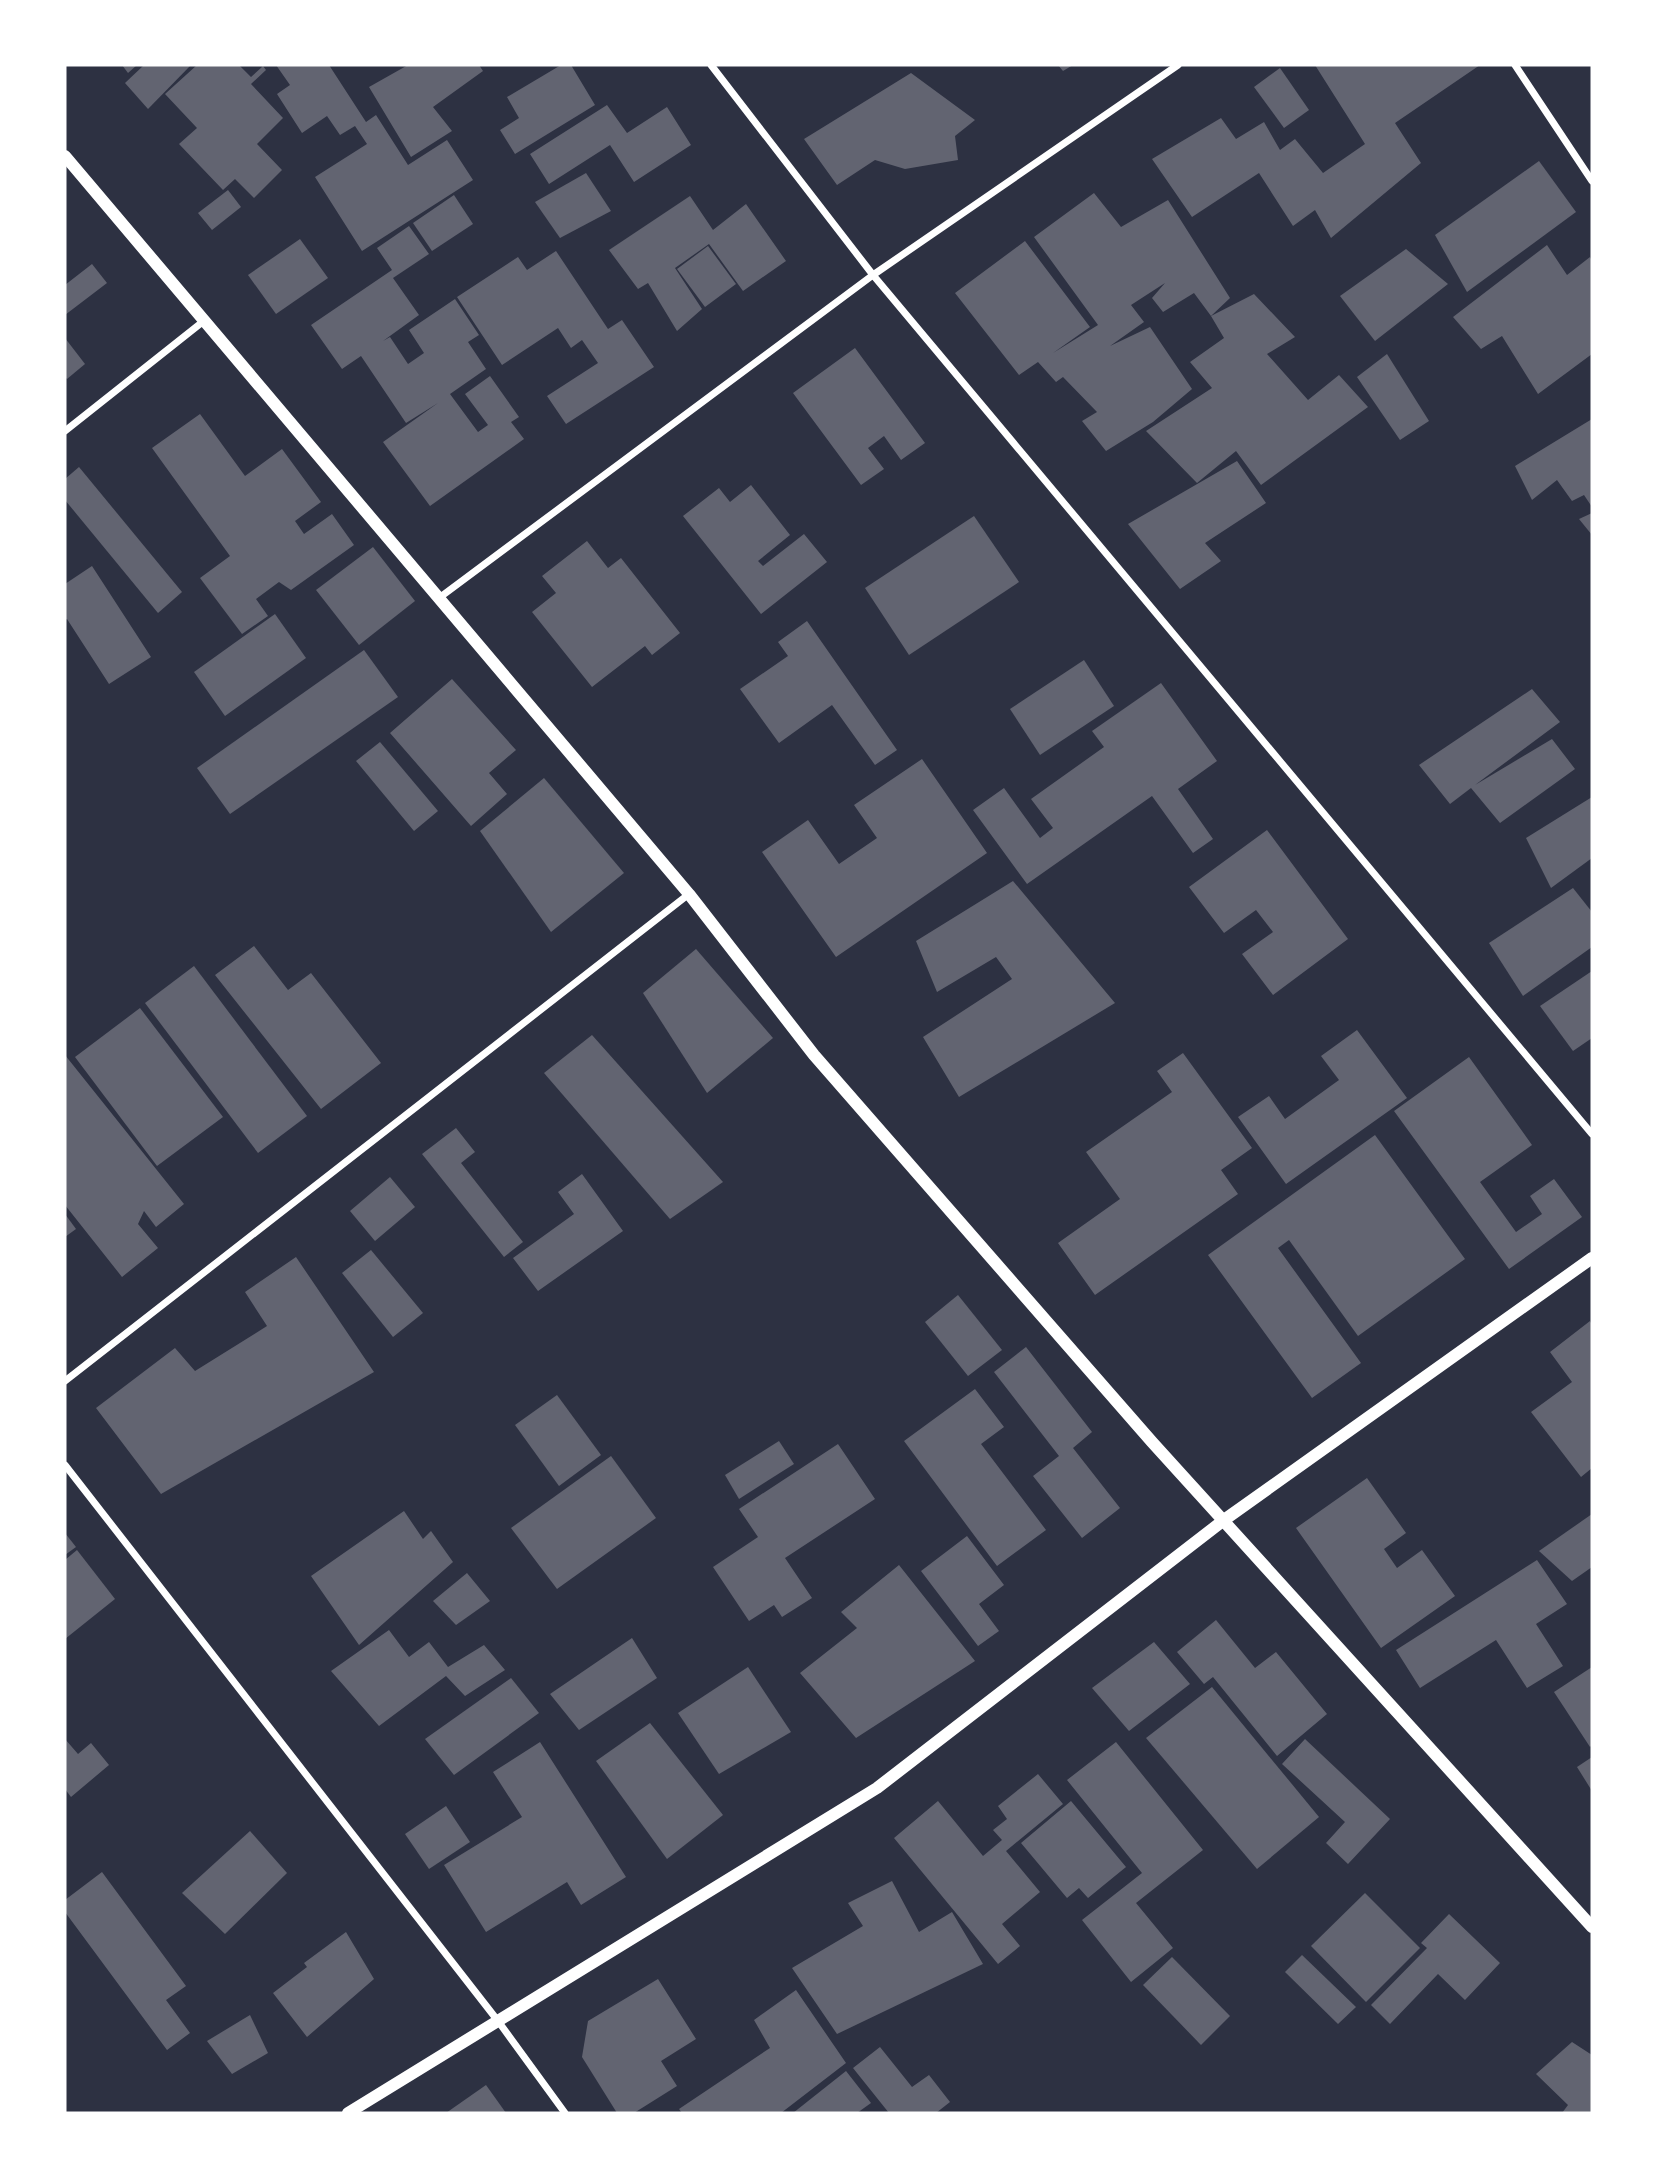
<svg xmlns="http://www.w3.org/2000/svg" width="1657" height="2178" font-family="Roboto,sans-serif">
  <style>
    .building { fill: #626471 }
    .lines { fill: none; stroke-linecap: round; stroke-linejoin: round }
    .minor { stroke: #fff; stroke-width: 7 }
    .tertiary { stroke: #fff; stroke-width: 12 }
  </style>
  <rect width="100%" height="100%" fill="#2d3142"/>
  <!-- building -->
  <g class="building">
    <polygon points="122,65 137,65 128,73"/>
    <polygon points="144,65 191,65 148,109 125,83"/>
    <polygon points="197,65 239,65 251,77 263,66 266,70 251,84 283,118 257,144 282,170 254,198 235,179 223,190 179,144 197,128 165,94"/>
    <polygon points="276,65 329,65 366,122 376,115 408,165 447,140 473,180 362,251 315,177 367,144 355,126 340,135 327,116 302,133 277,94 290,85"/>
    <polygon points="408,65 479,65 483,71 433,107 452,131 411,157 369,87"/>
    <polygon points="561,65 571,65 595,105 515,154 500,130 519,118 507,97"/>
    <polygon points="1058,65 1073,65 1063,71"/>
    <polygon points="1315,65 1480,65 1395,123 1421,163 1331,238 1315,210 1293,226 1259,173 1192,217 1152,159 1221,118 1236,139 1264,122 1280,150 1295,139 1323,173 1365,144"/>
    <polygon points="1280,68 1309,110 1284,128 1254,87"/>
    <polygon points="911,73 975,120 955,136 958,160 905,169 875,160 837,185 804,139"/>
    <polygon points="607,105 627,133 667,107 691,145 634,182 610,145 549,184 530,154"/>
    <polygon points="1539,161 1576,212 1467,292 1435,235"/>
    <polygon points="586,173 611,211 560,238 535,202"/>
    <polygon points="228,190 241,207 212,230 198,213"/>
    <polygon points="1094,193 1121,227 1168,200 1230,298 1211,316 1194,293 1163,312 1152,298 1165,283 1131,305 1144,322 1110,346 1150,327 1192,389 1153,422 1106,451 1082,421 1097,412 1063,377 1056,382 1038,362 1019,375 955,293 1025,241 1090,327 1053,353 1098,325 1034,237"/>
    <polygon points="454,195 473,224 432,251 413,223"/>
    <polygon points="690,196 713,230 746,204 786,261 743,291 709,244 675,268 702,309 677,331 648,283 638,289 609,250"/>
    <polygon points="409,226 429,254 393,278 419,315 383,341 390,337 408,364 424,353 409,330 455,299 479,335 468,342 486,369 450,394 478,432 488,425 465,394 490,376 519,417 511,422 524,439 430,506 383,442 438,403 406,423 361,356 342,369 311,325 392,270 377,248"/>
    <polygon points="300,239 328,278 276,314 248,275"/>
    <polygon points="1547,245 1567,275 1590,257 1592,261 1592,354 1538,394 1502,336 1481,349 1453,317"/>
    <polygon points="708,246 736,284 705,307 677,269"/>
    <polygon points="1406,249 1448,284 1375,341 1340,296"/>
    <polygon points="556,251 608,329 622,320 654,367 566,424 547,396 598,363 582,340 571,348 558,328 502,365 457,297 518,257 527,270"/>
    <polygon points="92,264 107,283 65,315 65,285"/>
    <polygon points="1254,294 1295,337 1267,354 1308,400 1339,375 1368,407 1261,485 1236,451 1197,483 1146,431 1212,388 1190,362 1224,338 1211,316"/>
    <polygon points="65,338 85,364 67,379 65,377"/>
    <polygon points="855,348 925,443 901,460 884,436 868,448 884,469 861,485 793,393"/>
    <polygon points="1387,354 1429,421 1400,440 1357,377"/>
    <polygon points="200,414 245,476 282,449 321,502 295,521 304,534 332,514 354,545 291,590 279,582 256,599 268,616 242,634 200,578 230,556 152,448"/>
    <polygon points="1592,419 1592,507 1584,495 1572,501 1557,480 1532,500 1515,466"/>
    <polygon points="1237,461 1266,503 1205,543 1221,561 1180,589 1128,524"/>
    <polygon points="79,467 182,592 158,613 65,500 65,479"/>
    <polygon points="751,485 790,535 758,561 763,566 804,534 827,562 761,614 683,516 719,488 730,502"/>
    <polygon points="1592,513 1592,535 1579,519"/>
    <polygon points="974,516 1019,582 909,655 865,588"/>
    <polygon points="587,541 608,568 621,558 680,633 652,655 645,646 592,687 532,612 556,593 542,576"/>
    <polygon points="373,547 415,601 359,645 316,590"/>
    <polygon points="92,566 151,657 109,684 67,619 65,620 65,584"/>
    <polygon points="275,614 306,658 225,716 194,672"/>
    <polygon points="807,621 897,750 875,765 832,705 779,743 740,689 788,656 778,642"/>
    <polygon points="364,650 398,697 230,814 197,768"/>
    <polygon points="1084,660 1114,706 1040,755 1010,709"/>
    <polygon points="452,679 516,750 489,773 507,794 471,826 390,733"/>
    <polygon points="1161,683 1217,761 1178,789 1213,839 1193,853 1152,796 1027,884 973,810 1004,788 1040,838 1053,828 1031,799 1104,747 1092,731"/>
    <polygon points="1532,689 1560,722 1475,785 1552,739 1575,769 1500,823 1471,788 1450,804 1419,765"/>
    <polygon points="380,742 438,811 414,831 356,761"/>
    <polygon points="922,759 987,853 836,957 762,852 808,820 839,864 877,838 854,805"/>
    <polygon points="544,778 624,873 551,932 480,831"/>
    <polygon points="1592,797 1592,858 1551,888 1526,838"/>
    <polygon points="1267,830 1348,939 1273,995 1242,954 1273,932 1256,910 1224,933 1189,887"/>
    <polygon points="1013,881 1115,1003 959,1097 923,1037 1012,979 996,957 937,992 916,941"/>
    <polygon points="1573,888 1592,912 1592,947 1523,996 1489,943"/>
    <polygon points="254,946 288,990 311,973 381,1063 321,1109 215,975"/>
    <polygon points="696,949 773,1038 707,1093 643,993"/>
    <polygon points="194,966 307,1116 258,1153 145,1003"/>
    <polygon points="1592,971 1592,1038 1573,1051 1540,1006"/>
    <polygon points="140,1008 223,1117 157,1166 75,1057"/>
    <polygon points="1357,1030 1407,1098 1286,1184 1238,1117 1269,1096 1285,1119 1339,1080 1321,1056"/>
    <polygon points="592,1035 723,1182 670,1219 544,1073"/>
    <polygon points="1183,1053 1252,1148 1221,1170 1238,1194 1095,1295 1058,1243 1120,1199 1086,1152 1172,1092 1157,1071"/>
    <polygon points="65,1055 184,1204 156,1227 144,1211 138,1224 158,1248 122,1277 65,1205"/>
    <polygon points="1469,1057 1532,1145 1480,1182 1516,1232 1542,1214 1530,1196 1554,1179 1582,1217 1509,1269 1394,1111"/>
    <polygon points="456,1128 475,1152 461,1163 523,1242 504,1257 422,1154"/>
    <polygon points="1375,1135 1465,1259 1358,1336 1289,1240 1278,1248 1361,1363 1312,1398 1208,1255"/>
    <polygon points="582,1174 623,1231 538,1291 513,1258 574,1214 558,1192"/>
    <polygon points="390,1177 415,1207 375,1241 350,1211"/>
    <polygon points="65,1214 76,1229 65,1237"/>
    <polygon points="371,1250 423,1313 393,1337 342,1273"/>
    <polygon points="296,1257 374,1372 161,1494 96,1408 175,1348 195,1371 267,1326 245,1292"/>
    <polygon points="958,1295 1002,1350 968,1376 925,1322"/>
    <polygon points="1590,1321 1592,1325 1592,1468 1581,1477 1531,1412 1572,1382 1550,1352"/>
    <polygon points="1026,1347 1092,1432 1073,1448 1120,1508 1082,1538 1033,1476 1059,1456 994,1372"/>
    <polygon points="975,1389 1004,1427 981,1444 1046,1530 997,1566 904,1441"/>
    <polygon points="557,1395 601,1455 559,1486 515,1425"/>
    <polygon points="779,1441 794,1464 739,1499 725,1475"/>
    <polygon points="838,1444 875,1499 785,1558 812,1598 782,1617 774,1605 749,1621 713,1567 758,1537 739,1509"/>
    <polygon points="611,1456 656,1518 557,1589 511,1528"/>
    <polygon points="1367,1478 1406,1533 1384,1549 1397,1568 1422,1550 1455,1596 1381,1648 1296,1528"/>
    <polygon points="404,1511 423,1539 431,1531 453,1562 359,1645 311,1576"/>
    <polygon points="1592,1514 1592,1567 1572,1581 1539,1551"/>
    <polygon points="65,1533 76,1547 65,1555"/>
    <polygon points="967,1536 1004,1585 979,1604 999,1631 978,1646 921,1571"/>
    <polygon points="77,1550 115,1599 65,1639 65,1560"/>
    <polygon points="1537,1560 1567,1604 1536,1624 1563,1666 1527,1688 1496,1640 1420,1688 1396,1650"/>
    <polygon points="899,1565 975,1661 856,1738 800,1673 857,1628 841,1612"/>
    <polygon points="467,1573 490,1601 456,1625 433,1601"/>
    <polygon points="1216,1620 1255,1668 1276,1652 1327,1714 1277,1756 1213,1677 1204,1684 1177,1652"/>
    <polygon points="389,1630 409,1657 429,1642 448,1667 484,1645 505,1670 465,1696 446,1676 379,1726 331,1671"/>
    <polygon points="632,1638 657,1678 579,1730 550,1694"/>
    <polygon points="1154,1642 1190,1684 1129,1731 1092,1688"/>
    <polygon points="748,1667 791,1732 719,1774 678,1713"/>
    <polygon points="1592,1667 1592,1745 1590,1747 1554,1692"/>
    <polygon points="511,1678 539,1713 454,1775 425,1739"/>
    <polygon points="1212,1687 1319,1817 1257,1869 1146,1738"/>
    <polygon points="650,1723 723,1815 667,1859 596,1761"/>
    <polygon points="65,1739 78,1754 91,1743 109,1765 71,1797 65,1789"/>
    <polygon points="1305,1739 1390,1819 1348,1864 1326,1843 1345,1822 1282,1764"/>
    <polygon points="540,1742 626,1877 581,1905 567,1882 486,1932 444,1865 522,1817 493,1772"/>
    <polygon points="1116,1742 1203,1850 1136,1903 1173,1948 1131,1982 1082,1920 1142,1873 1067,1780"/>
    <polygon points="1592,1757 1592,1791 1577,1767"/>
    <polygon points="1038,1774 1063,1804 1006,1851 1040,1892 1002,1924 1020,1946 998,1964 894,1838 938,1801 983,1856 1002,1840 993,1830 1007,1819 998,1806"/>
    <polygon points="1071,1801 1126,1867 1088,1898 1079,1888 1067,1898 1021,1843"/>
    <polygon points="446,1806 470,1842 429,1869 405,1834"/>
    <polygon points="250,1831 287,1873 225,1934 182,1893"/>
    <polygon points="102,1872 186,1986 166,2000 190,2033 167,2050 65,1912 65,1900"/>
    <polygon points="892,1881 919,1932 952,1912 983,1964 837,2034 792,1968 863,1926 848,1903"/>
    <polygon points="1365,1893 1420,1948 1366,2002 1311,1946"/>
    <polygon points="1449,1914 1500,1963 1465,2000 1438,1974 1390,2024 1371,2005 1427,1948 1421,1943"/>
    <polygon points="346,1932 374,1979 307,2037 273,1993 307,1967 304,1963"/>
    <polygon points="1302,1955 1356,2007 1338,2024 1285,1972"/>
    <polygon points="1172,1957 1230,2016 1201,2045 1143,1985"/>
    <polygon points="658,1979 696,2039 661,2061 677,2086 634,2113 617,2113 582,2057 588,2021"/>
    <polygon points="796,1990 846,2063 781,2113 682,2113 679,2109 770,2048 754,2020"/>
    <polygon points="250,2015 268,2053 232,2074 207,2041"/>
    <polygon points="1572,2042 1592,2055 1592,2113 1562,2113 1568,2105 1536,2074"/>
    <polygon points="880,2047 912,2087 929,2075 950,2102 936,2113 889,2113 853,2068"/>
    <polygon points="846,2071 871,2103 857,2113 793,2113"/>
    <polygon points="486,2085 506,2113 446,2113"/>
  </g>
  <g class="lines">
    <!-- minor -->
    <g class="minor">
      <polyline points="711,65 873,275 1592,1134"/>
      <polyline points="1515,65 1592,181"/>
      <polyline points="65,431 205,320"/>
      <polyline points="439,598 873,275 1178,65"/>
      <polyline points="65,1381 689,894"/>
      <polyline points="65,1465 498,2021 565,2113"/>
    </g>
    <!-- tertiary -->
    <g class="tertiary">
      <polyline points="65,156 689,894 814,1055 1152,1442 1592,1927"/>
      <polyline points="348,2113 877,1788 1224,1520 1592,1258"/>
    </g>
  </g>
  <!-- border -->
  <rect width="1657" height="2178" fill="none" stroke="#ffffff" stroke-width="133"/>
</svg>
